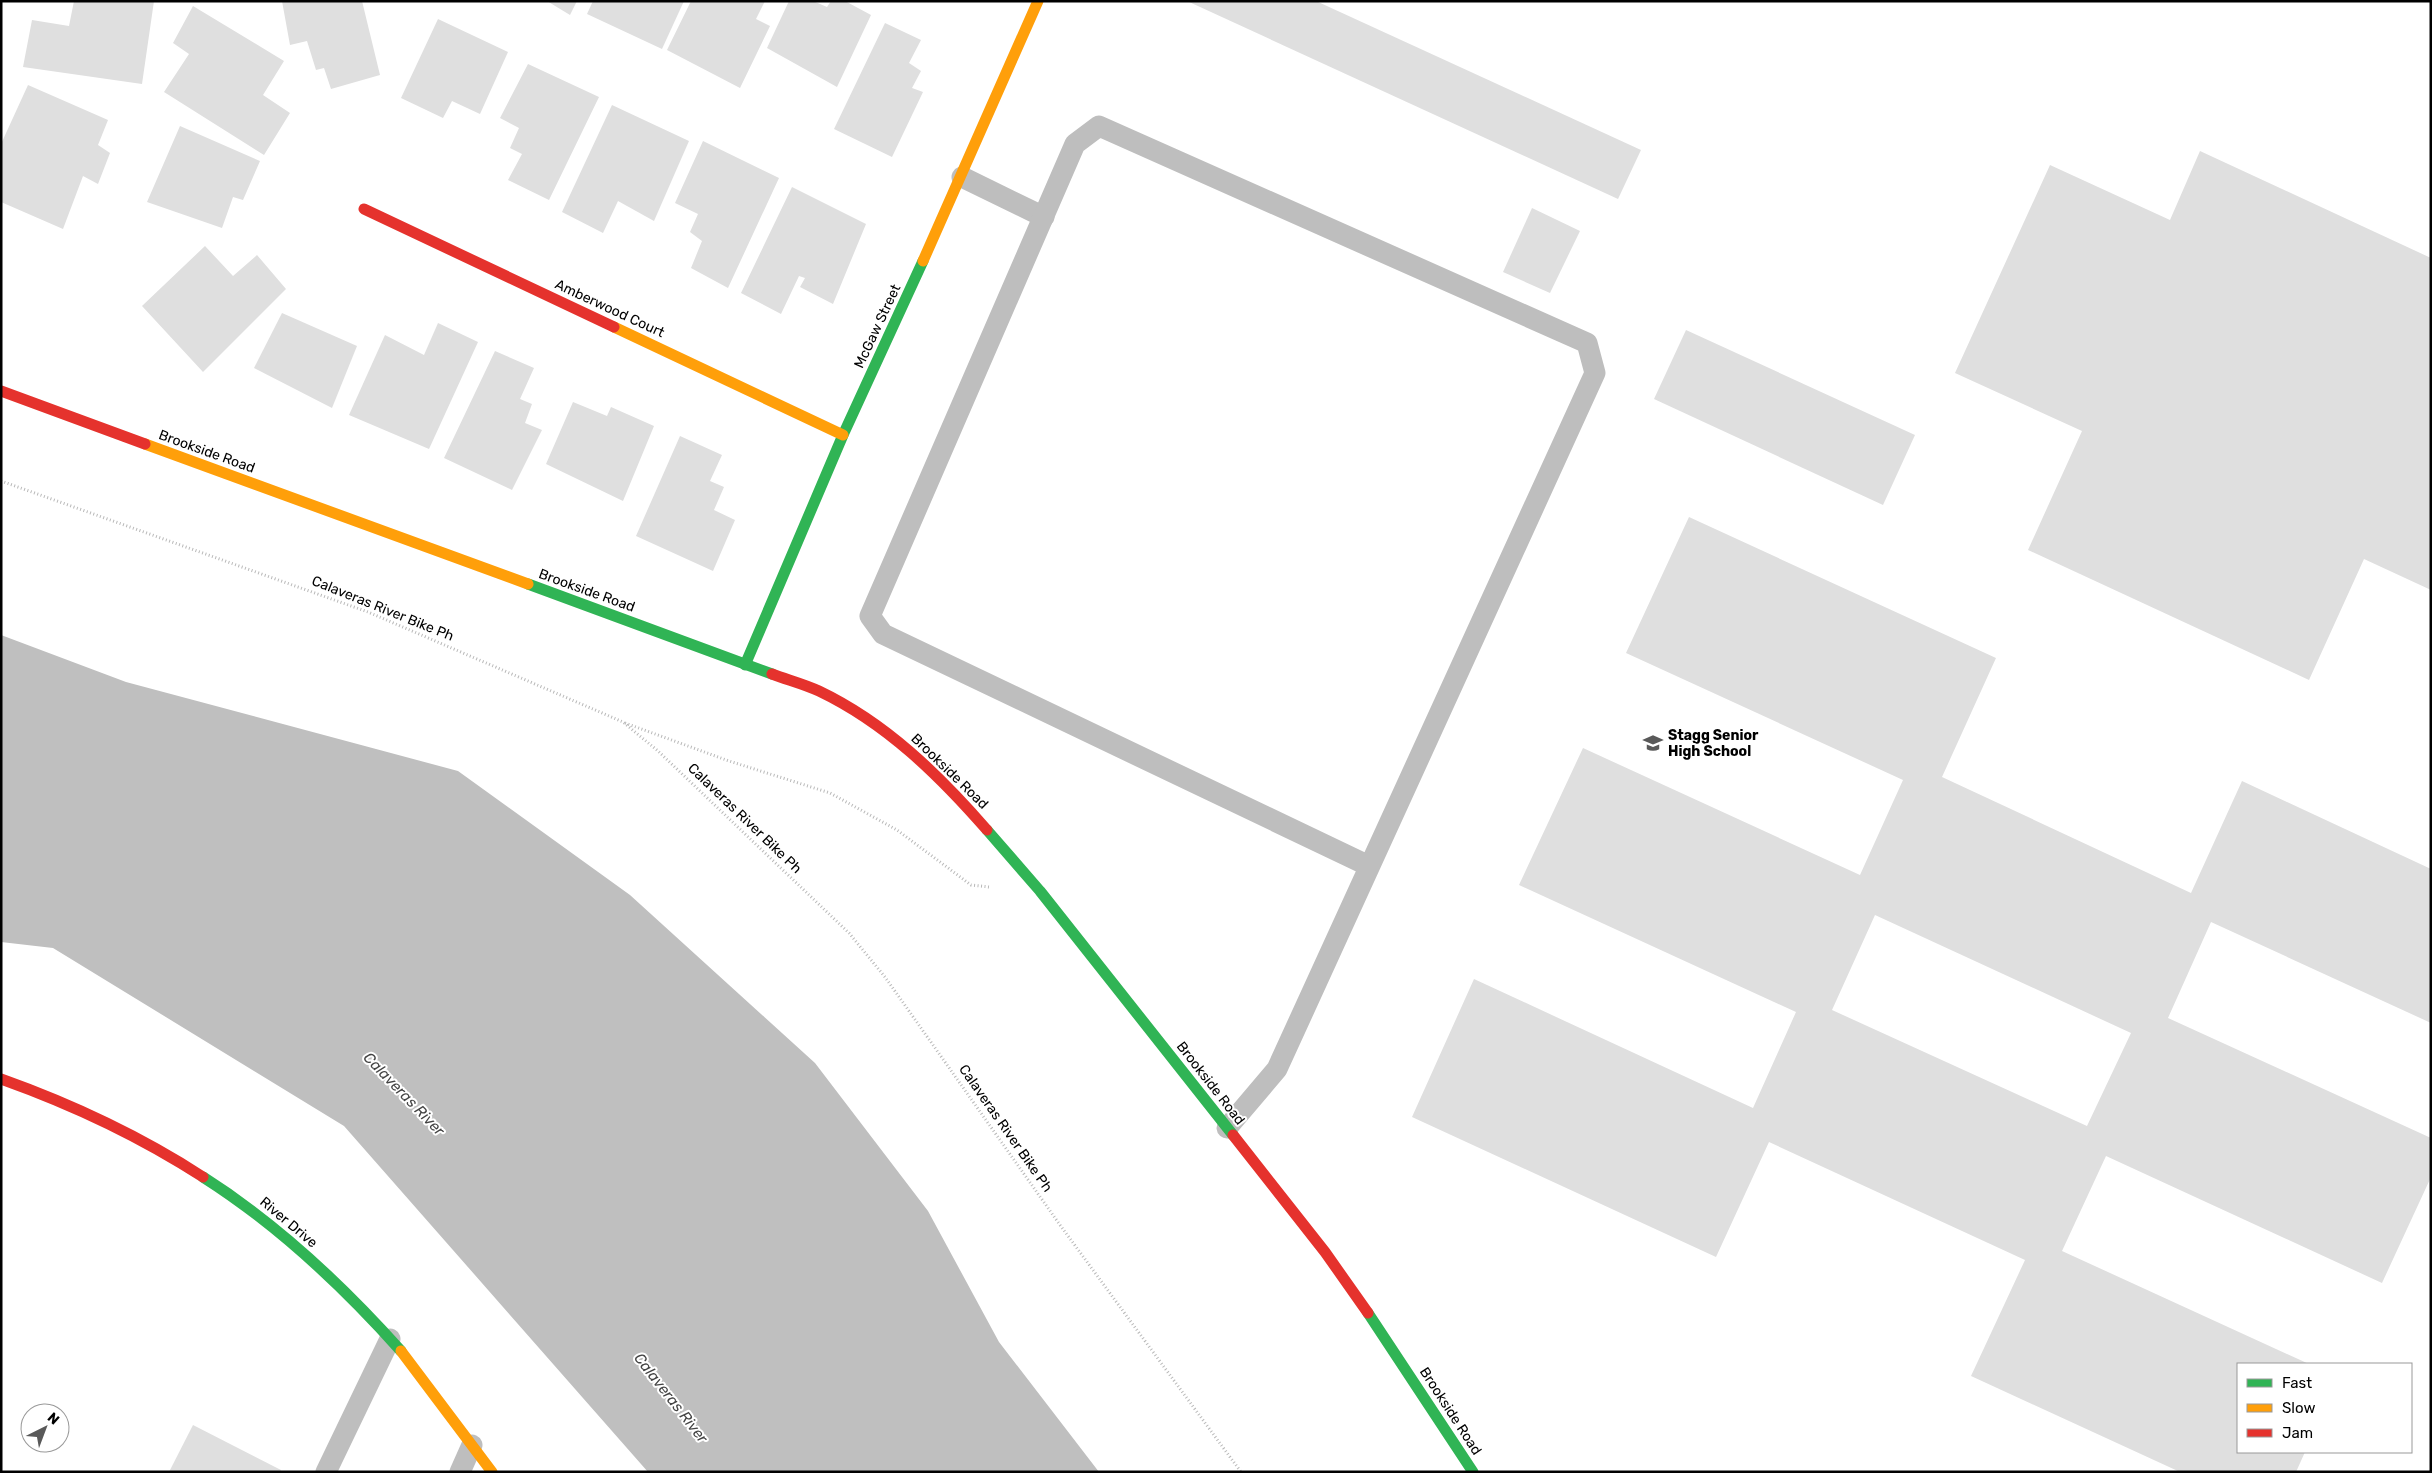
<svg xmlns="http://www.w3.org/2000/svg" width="2432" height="1473" font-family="Rubik,sans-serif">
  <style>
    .water { fill: #bfbfbf }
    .building { fill: #dfdfdf; fill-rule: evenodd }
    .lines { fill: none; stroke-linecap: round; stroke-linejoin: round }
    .path { stroke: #b9b9b9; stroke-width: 3; stroke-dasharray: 1 2.5; stroke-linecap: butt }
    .lane { stroke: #bebebe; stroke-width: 21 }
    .fast { stroke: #30b455; stroke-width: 11 }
    .slow { stroke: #ff9f0a; stroke-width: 11 }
    .jam { stroke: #e5322d; stroke-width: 11 }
    .labels { text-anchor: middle; stroke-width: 4; stroke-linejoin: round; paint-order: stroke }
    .street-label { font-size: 14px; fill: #000; stroke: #fff }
    .poi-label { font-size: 14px; font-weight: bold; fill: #000; stroke: #fff; text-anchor: start }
    .water-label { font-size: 15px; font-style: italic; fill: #444; stroke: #fff }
  </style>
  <rect width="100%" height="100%" fill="#fff"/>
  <!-- water -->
  <polygon class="water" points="1,635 126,682 458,771 630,895 815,1063 928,1211 999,1342 1099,1472 648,1472 344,1126 53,948 1,942"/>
  <!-- building -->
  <g class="building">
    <polygon points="74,1 154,1 142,84 23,67 32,20 69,26"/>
    <polygon points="282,1 362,1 380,75 331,89 324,68 316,70 307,41 290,45"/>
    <polygon points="547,1 577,1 570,15"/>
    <polygon points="593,1 684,1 662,49 587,14"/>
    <polygon points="691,1 765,1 756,19 770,26 740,88 667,50"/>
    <polygon points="789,1 813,1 827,7 831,1 845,1 871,15 837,87 767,48"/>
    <polygon points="1187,1 1316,1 1641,150 1618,199"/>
    <polygon points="193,6 284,61 263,95 290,113 264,155 164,92 189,54 173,43"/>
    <polygon points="438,19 508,52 480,114 452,101 443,118 401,98"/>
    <polygon points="885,23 921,40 909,63 921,71 912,88 923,92 892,157 834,129"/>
    <polygon points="528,64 599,97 549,200 508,180 522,154 510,148 519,128 500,118"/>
    <polygon points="28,85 108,120 98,145 110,153 98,184 83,176 63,229 1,202 1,144"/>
    <polygon points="612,105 689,141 654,221 618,201 603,233 562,212"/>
    <polygon points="180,126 260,161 243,200 233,197 222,228 147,202"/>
    <polygon points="703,141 779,178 728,288 691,268 702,241 690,232 698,214 675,203"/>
    <polygon points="2200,151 2431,258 2431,590 2364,559 2309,680 2028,550 2082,431 1955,373 2050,165 2170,220"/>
    <polygon points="792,187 866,224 833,304 800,287 805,278 799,276 781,314 741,293"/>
    <polygon points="1532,208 1580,231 1550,293 1503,272"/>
    <polygon points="205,246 233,276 257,255 286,289 203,372 142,306"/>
    <polygon points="282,313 357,346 332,408 254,368"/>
    <polygon points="438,323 478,342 429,449 349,415 385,335 424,355"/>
    <polygon points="1686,330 1915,435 1883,505 1654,399"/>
    <polygon points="495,351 534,368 520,399 532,404 525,423 542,430 512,490 444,458"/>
    <polygon points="573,402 607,416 611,407 654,426 623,501 546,464"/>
    <polygon points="680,436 722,455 710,481 724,487 714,510 735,520 713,571 636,536"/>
    <path d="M 1689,517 L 1996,658 L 1942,777 L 2191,893 L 2242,781 L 2431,869 L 2431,1023 L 2211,922 L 2168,1018 L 2431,1138 L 2431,1177 L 2382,1283 L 2106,1156 L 2062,1251 L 2309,1364 L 2238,1364 L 2238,1452 L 2305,1452 L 2296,1472 L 2180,1472 L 1971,1376 L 2025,1260 L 1769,1142 L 1716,1257 L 1412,1117 L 1474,979 L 1753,1108 L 1796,1012 L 1519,885 L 1583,748 L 1860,875 L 1903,780 L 1626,653 ZM 1875,915 L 2131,1033 L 2087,1126 L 1832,1010 Z"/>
    <polygon points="193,1425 281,1470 280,1472 169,1472"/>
  </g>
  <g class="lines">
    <!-- path -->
    <g class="path">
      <polyline points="1,481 368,612 623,722 658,751 849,933 885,977 1060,1225 1241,1472"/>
      <polyline points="625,723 729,761 830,793 897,830 971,885 989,887"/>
    </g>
    <!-- lane -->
    <g class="lane">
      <polyline points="962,177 1044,217"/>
      <polyline points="1227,1128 1277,1069 1595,373 1587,343 1099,126 1075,144 870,616 883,634 1369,866"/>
      <polyline points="326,1472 390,1339"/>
      <polyline points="460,1472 472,1445"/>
    </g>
    <!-- fast -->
    <g class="fast">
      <polyline points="528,584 772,674"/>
      <polyline points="745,665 843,435 923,261"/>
      <polyline points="987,830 1040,891 1233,1135"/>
      <path d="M 203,1177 C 277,1224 343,1286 401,1351"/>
      <polyline points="1368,1313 1473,1472"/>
    </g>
    <!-- slow -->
    <g class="slow">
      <polyline points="923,261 1038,1"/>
      <polyline points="614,327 843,435"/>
      <polyline points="145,444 528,584"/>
      <polyline points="401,1351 492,1472"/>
    </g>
    <!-- jam -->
    <g class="jam">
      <polyline points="364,209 614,327"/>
      <polyline points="1,391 145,444"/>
      <path d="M 772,674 C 788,680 804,684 819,691 C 886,723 939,775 987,830"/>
      <path d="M 1,1079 C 74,1105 138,1135 203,1177"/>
      <polyline points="1233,1135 1325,1252 1368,1313"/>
    </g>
  </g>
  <!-- icons -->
  <defs>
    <symbol id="school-bare" viewBox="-9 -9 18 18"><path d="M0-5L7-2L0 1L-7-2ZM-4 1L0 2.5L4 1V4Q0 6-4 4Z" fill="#595959" stroke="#fff" stroke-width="2.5" paint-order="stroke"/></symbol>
  </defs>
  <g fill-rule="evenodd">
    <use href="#school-bare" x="1639" y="729" width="28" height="28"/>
  </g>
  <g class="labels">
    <!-- street labels -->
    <g class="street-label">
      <text transform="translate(610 308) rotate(25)" y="5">Amberwood Court</text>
      <text transform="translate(877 326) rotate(-65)" y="5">McGaw Street</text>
      <text transform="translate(207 451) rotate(20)" y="5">Brookside Road</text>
      <text transform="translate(587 590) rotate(20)" y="5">Brookside Road</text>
      <text transform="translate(383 608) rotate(22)" y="5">Calaveras River Bike Ph</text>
      <text transform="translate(950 771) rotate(44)" y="5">Brookside Road</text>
      <text transform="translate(745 818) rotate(44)" y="5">Calaveras River Bike Ph</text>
      <text transform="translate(1211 1083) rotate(52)" y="5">Brookside Road</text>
      <text transform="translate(1006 1128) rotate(55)" y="5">Calaveras River Bike Ph</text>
      <text transform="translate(289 1222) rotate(40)" y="5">River Drive</text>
      <text transform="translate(1451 1411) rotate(57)" y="5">Brookside Road</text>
    </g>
    <!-- poi labels -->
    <g class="poi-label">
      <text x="1668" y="740">Stagg Senior<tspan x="1668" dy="16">High School</tspan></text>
    </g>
    <!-- water labels -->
    <g class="water-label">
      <text transform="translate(404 1094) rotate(46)" y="5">Calaveras River</text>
      <text transform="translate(671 1398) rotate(52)" y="5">Calaveras River</text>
    </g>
  </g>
  <!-- border -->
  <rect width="2432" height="1473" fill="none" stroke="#000000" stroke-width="5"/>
  <!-- legend -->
  <rect x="2237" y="1363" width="175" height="90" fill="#ffffff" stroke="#999999"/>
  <rect x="2247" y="1379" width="25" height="8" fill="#30b455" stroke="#999999"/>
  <text x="2282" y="1388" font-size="15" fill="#000000">Fast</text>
  <rect x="2247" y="1404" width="25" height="8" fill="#ff9f0a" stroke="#999999"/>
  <text x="2282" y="1413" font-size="15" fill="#000000">Slow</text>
  <rect x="2247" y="1429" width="25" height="8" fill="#e5322d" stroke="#999999"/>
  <text x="2282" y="1438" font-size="15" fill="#000000">Jam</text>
  <!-- north arrow -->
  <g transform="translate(45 1428) rotate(42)"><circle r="24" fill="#ffffff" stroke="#999999"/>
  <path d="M0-4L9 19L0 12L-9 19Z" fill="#595959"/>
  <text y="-8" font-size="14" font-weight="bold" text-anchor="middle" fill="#000000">N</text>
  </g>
</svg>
